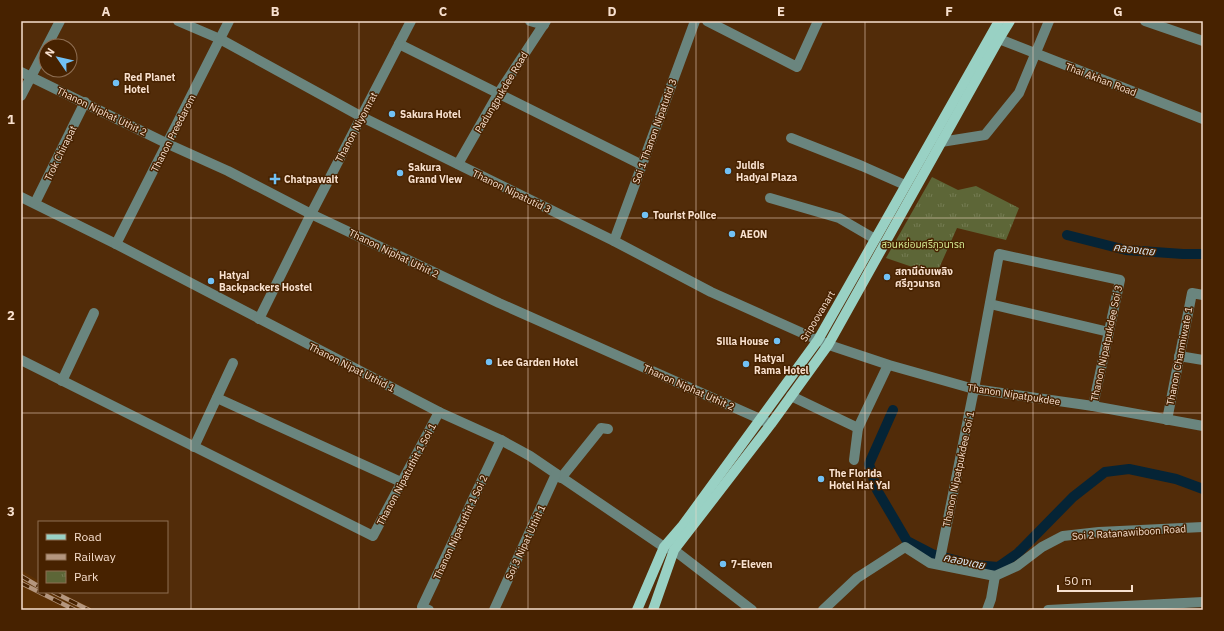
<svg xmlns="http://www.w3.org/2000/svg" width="1224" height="631" font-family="'IBM Plex Sans','Noto Sans Thai',sans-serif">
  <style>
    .built { fill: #5c3004 }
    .park { fill: url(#park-tufts) }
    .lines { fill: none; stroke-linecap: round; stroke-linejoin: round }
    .canal { stroke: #052436; stroke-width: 10 }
    .minor { stroke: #6a857e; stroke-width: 10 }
    .major { stroke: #99d1c4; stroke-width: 10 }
    .rail-casing { stroke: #b4967e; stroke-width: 4.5 }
    .rail { stroke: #472200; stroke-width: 3; stroke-dasharray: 9; stroke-linecap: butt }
    .grid { fill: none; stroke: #f8e0ce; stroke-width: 1; stroke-opacity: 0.55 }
    .poi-dot { fill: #71c1f5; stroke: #472200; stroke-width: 1.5 }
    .labels { text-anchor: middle; stroke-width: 3; stroke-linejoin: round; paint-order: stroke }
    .poi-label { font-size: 10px; font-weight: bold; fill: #f8e0ce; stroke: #472200; text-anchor: start }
    .street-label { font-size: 10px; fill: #f8e0ce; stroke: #472200 }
    .park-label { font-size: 10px; fill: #d1e48e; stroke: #472200 }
    .water-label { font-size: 11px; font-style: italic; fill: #d7e7f2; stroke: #472200 }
    .neatline { fill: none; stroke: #f8e0ce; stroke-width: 1.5 }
    .grid-label { font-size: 13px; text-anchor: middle; font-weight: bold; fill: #f8e0ce }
  </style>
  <defs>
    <pattern id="park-tufts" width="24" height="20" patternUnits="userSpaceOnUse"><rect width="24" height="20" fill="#5d6637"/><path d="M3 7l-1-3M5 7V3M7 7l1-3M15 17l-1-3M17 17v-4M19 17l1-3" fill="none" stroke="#757c53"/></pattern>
  </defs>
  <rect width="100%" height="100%" fill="#522c09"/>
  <!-- built -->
  <polygon class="built" points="21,570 39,581 39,592 59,592 96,610 21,610"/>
  <!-- park -->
  <polygon class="park" points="932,177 958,190 976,186 1019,208 1006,240 957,228 936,275 886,258"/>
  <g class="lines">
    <!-- canal -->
    <g class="canal">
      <polyline points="1067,235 1126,250 1183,254 1203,254"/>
      <polyline points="893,410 869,464 877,490 907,541 932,554 974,565 998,567 1018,553 1073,497 1105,472 1129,469 1176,479 1203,489"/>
    </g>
    <!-- minor -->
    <g class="minor">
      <polyline points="178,21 220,39 362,117 614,241 711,292 829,345 889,365 974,389 1093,406 1203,426"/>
      <polyline points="530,21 544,25"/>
      <polyline points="707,21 797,67 818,21"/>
      <polyline points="1145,21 1203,41"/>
      <polyline points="999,39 1203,119"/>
      <polyline points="399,44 642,165"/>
      <polyline points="47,46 60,21"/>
      <polyline points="21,72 168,144 228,171 311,214 499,303 767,422"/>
      <polyline points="21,96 46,48"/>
      <polyline points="791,138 862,166 905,185"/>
      <polyline points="941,142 985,135 1019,93 1049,21"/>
      <polyline points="458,164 498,94 546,21"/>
      <polyline points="21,197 116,244 439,412 501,440 530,456 664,547 674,550 752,610"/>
      <polyline points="770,198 839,218 875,239"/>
      <polyline points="35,203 85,102"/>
      <polyline points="614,241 695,21"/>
      <polyline points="116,244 229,21"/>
      <polyline points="990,304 1109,332"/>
      <polyline points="259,319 311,214 411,21"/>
      <polyline points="1179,356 1203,360"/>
      <polyline points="21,360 373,536 439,412"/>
      <polyline points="62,381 94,313"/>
      <polyline points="791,396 858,428"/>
      <polyline points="217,398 401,482"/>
      <polyline points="1167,420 1192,293 1203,295"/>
      <polyline points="194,447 233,363"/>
      <polyline points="854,460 858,428 888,365"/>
      <polyline points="561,478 598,432 601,428 608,429"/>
      <polyline points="939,564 974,389 999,254 1120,280 1093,406"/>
      <polyline points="995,576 1017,566 1042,547 1063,536 1099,532 1203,527"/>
      <polyline points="429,610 422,607 501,440"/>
      <polyline points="494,610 556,474"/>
      <polyline points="823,610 857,578 905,547 930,563 995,576"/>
      <polyline points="987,610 991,599 995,576"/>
      <polyline points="1048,610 1203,602"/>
    </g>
    <!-- major -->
    <g class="major">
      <polyline points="637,610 664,547 683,525 818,340 999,21"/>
      <polyline points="653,610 674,550 771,424 828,345 999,39 1010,21"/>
    </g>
    <defs>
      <g id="rail">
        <polyline points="21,576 38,586"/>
        <polyline points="21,583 75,610"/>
        <polyline points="53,592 89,610"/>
      </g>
    </defs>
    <!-- rail casing -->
    <use href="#rail" class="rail-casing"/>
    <!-- rail -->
    <use href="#rail" class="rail"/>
  </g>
  <!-- grid -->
  <path class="grid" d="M 191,21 L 191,610M 359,21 L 359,610M 528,21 L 528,610M 696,21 L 696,610M 865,21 L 865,610M 1033,21 L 1033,610M 21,218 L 1203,218M 21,413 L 1203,413"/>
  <!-- markers -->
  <g class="poi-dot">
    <circle cx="116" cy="83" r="4"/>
    <circle cx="392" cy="114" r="4"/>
    <circle cx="728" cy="171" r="4"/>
    <circle cx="400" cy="173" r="4"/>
    <path d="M273 173h4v4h4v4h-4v4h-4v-4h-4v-4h4z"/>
    <circle cx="645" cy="215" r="4"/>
    <circle cx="732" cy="234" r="4"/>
    <circle cx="887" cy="277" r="4"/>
    <circle cx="211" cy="281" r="4"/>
    <circle cx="777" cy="341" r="4"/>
    <circle cx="489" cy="362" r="4"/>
    <circle cx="746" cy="364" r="4"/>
    <circle cx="821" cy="479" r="4"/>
    <circle cx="723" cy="564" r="4"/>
  </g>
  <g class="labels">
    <!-- poi labels -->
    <g class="poi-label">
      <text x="124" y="81">Red Planet<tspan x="124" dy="12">Hotel</tspan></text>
      <text x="400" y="118">Sakura Hotel</text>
      <text x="736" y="169">Juldis<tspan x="736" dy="12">Hadyai Plaza</tspan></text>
      <text x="408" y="171">Sakura<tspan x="408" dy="12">Grand View</tspan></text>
      <text x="284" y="183">Chatpawait</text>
      <text x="653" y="219">Tourist Police</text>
      <text x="740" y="238">AEON</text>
      <text x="895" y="275">สถานีดับเพลิง<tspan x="895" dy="12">ศรีภูวนารถ</tspan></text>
      <text x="219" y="279">Hatyai<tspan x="219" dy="12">Backpackers Hostel</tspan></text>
      <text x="769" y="345" text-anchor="end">Silla House</text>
      <text x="754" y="362">Hatyai<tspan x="754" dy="12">Rama Hotel</tspan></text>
      <text x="497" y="366">Lee Garden Hotel</text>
      <text x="829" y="477">The Florida<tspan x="829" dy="12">Hotel Hat Yai</tspan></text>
      <text x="731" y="568">7-Eleven</text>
    </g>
    <!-- street labels -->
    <g class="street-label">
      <text transform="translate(1101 79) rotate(21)" y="4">Thai Akhan Road</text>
      <text transform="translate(501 92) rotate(-59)" y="4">Padungpukdee Road</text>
      <text transform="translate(102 111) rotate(26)" y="4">Thanon Niphat Uthit 2</text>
      <text transform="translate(356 127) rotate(-62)" y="4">Thanon Niyomrat</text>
      <text transform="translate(654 131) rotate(-70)" y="4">Soi 1 Thanon Nipatutid 3</text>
      <text transform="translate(173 133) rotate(-63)" y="4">Thanon Preedarom</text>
      <text transform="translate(60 153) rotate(-64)" y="4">Trok Chirapat</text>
      <text transform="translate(512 191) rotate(26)" y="4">Thanon Nipatutid 3</text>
      <text transform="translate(394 253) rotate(26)" y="4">Thanon Niphat Uthit 2</text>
      <text transform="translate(817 316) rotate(-59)" y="4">Sripoovanart</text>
      <text transform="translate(1106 343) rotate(-78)" y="4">Thanon Nipatpukdee Soi 3</text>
      <text transform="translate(1179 356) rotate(-79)" y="4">Thanon Chanmiwate 1</text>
      <text transform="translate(352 367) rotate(27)" y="4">Thanon Nipat Uthid 1</text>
      <text transform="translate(689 387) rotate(24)" y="4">Thanon Niphat Uthit 2</text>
      <text transform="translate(1014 394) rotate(9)" y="4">Thanon Nipatpukdee</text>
      <text transform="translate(958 469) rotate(-78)" y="4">Thanon Nipatpukdee Soi 1</text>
      <text transform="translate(406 474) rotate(-62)" y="4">Thanon Nipatuthit 1 Soi 1</text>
      <text transform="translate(460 527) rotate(-65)" y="4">Thanon Nipatuthit 1 Soi 2</text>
      <text transform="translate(1129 532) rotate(-4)" y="4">Soi 2 Ratanawiboon Road</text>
      <text transform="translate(525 542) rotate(-65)" y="4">Soi 3 Nipat Uthit 1</text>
    </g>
    <!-- park labels -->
    <g class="park-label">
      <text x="923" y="248">สวนหย่อมศรีภูวนารถ</text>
    </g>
    <!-- water labels -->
    <g class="water-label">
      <text transform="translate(1134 249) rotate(7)" y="4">คลองเตย</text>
      <text transform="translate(964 561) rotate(12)" y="4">คลองเตย</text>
    </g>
  </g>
  <!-- border -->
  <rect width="1224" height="631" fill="none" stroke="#472200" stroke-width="44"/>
  <!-- legend -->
  <rect x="38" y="521" width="130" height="72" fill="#472200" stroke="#8e6e52"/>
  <rect x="46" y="534" width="20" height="6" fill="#99d1c4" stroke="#8e6e52"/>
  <text x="74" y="541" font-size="12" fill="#f8e0ce">Road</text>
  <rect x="46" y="554" width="20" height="6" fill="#b4967e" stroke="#8e6e52"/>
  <text x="74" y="561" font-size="12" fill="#f8e0ce">Railway</text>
  <rect x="46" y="571" width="20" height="12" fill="url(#park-tufts)" stroke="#8e6e52"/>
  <text x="74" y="581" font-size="12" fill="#f8e0ce">Park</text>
  <!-- north arrow -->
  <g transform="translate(58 58) rotate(304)"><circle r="19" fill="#472200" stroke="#8e6e52"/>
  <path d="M0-3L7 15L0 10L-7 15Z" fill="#71c1f5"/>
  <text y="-6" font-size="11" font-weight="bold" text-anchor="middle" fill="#f8e0ce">N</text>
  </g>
  <!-- scale -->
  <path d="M1058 585v6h74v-6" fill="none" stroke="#f8e0ce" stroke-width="2"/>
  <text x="1064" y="585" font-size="12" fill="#f8e0ce" stroke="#472200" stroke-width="3" paint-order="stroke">50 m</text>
  <rect x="22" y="22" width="1180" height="587" class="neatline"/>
  <g class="grid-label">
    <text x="106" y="16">A</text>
    <text x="275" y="16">B</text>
    <text x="443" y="16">C</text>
    <text x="612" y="16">D</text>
    <text x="781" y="16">E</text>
    <text x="949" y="16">F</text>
    <text x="1118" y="16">G</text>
    <text x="11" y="124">1</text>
    <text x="11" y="320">2</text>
    <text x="11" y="516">3</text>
  </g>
</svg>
